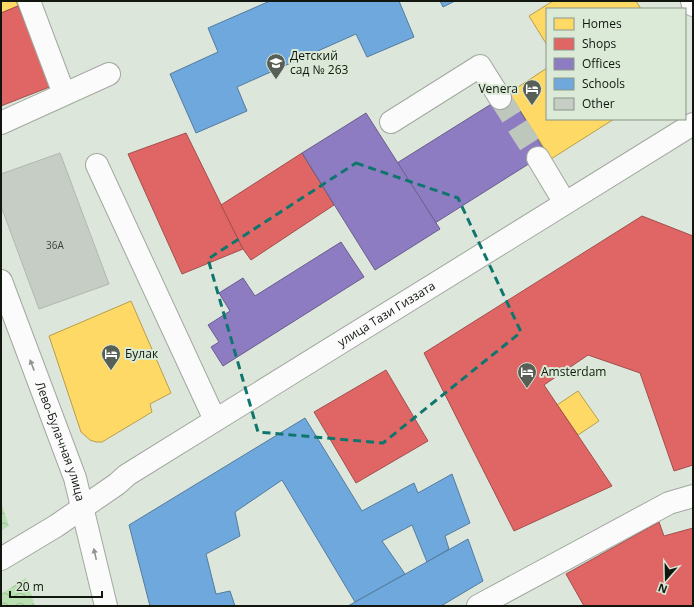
<svg xmlns="http://www.w3.org/2000/svg" width="694" height="607" font-family="'Open Sans',sans-serif">
  <style>
    .water { fill: url(#water-waves) }
    .pier { fill: #dde6db }
    .homes { fill: #ffd966; stroke: #b89e4c }
    .shops { fill: #e06666; stroke: #a24e4c }
    .offices { fill: #8e7cc3; stroke: #685d8d }
    .schools { fill: #6fa8dc; stroke: #537c9e }
    .building { fill: #c6cdc5; stroke: #b1b8b0 }
    .lines { fill: none; stroke-linecap: round; stroke-linejoin: round }
    .minor-tunnel { stroke: #bec7bc; stroke-width: 22; stroke-dasharray: 22 11; stroke-linecap: butt }
    .minor-casing { stroke: #a2a8a0; stroke-width: 24 }
    .major-casing { stroke: #a2a8a0; stroke-width: 24 }
    .minor { stroke: #fafbfa; stroke-width: 22 }
    .major { stroke: #fafbfa; stroke-width: 22 }
    .oneway { fill: #919490 }
    .marked { fill: none; stroke: #0f766e; stroke-width: 3; stroke-dasharray: 8 5; stroke-linejoin: round }
    .labels { text-anchor: middle; stroke-width: 4; stroke-linejoin: round; paint-order: stroke }
    .number-label { font-size: 10px; fill: #3e443c }
    .poi-label { font-size: 12px; fill: #11160f; stroke: #daead7; text-anchor: start }
    .street-label { font-size: 12px; fill: #11160f; stroke: #daead7 }
  </style>
  <defs>
    <pattern id="water-waves" width="16" height="10" patternUnits="userSpaceOnUse"><rect width="16" height="10" fill="#b9e0b0"/><path d="M0 5q4-4 8 0t8 0" fill="none" stroke="#9ebf96"/></pattern>
  </defs>
  <rect width="100%" height="100%" fill="#dde6db"/>
  <!-- water -->
  <polygon class="water" points="1,502 35,606 1,606"/>
  <!-- pier -->
  <polygon class="pier" points="10,525 27,577 1,594 1,531"/>
  <!-- homes -->
  <g class="homes">
    <polygon points="1,1 16,1 18,6 1,13"/>
    <polygon points="553,1 636,1 641,9 547,9 547,45 529,16"/>
    <polygon points="547,68 547,119 614,119 551,159 509,93"/>
    <polygon points="131,301 171,393 150,404 152,412 102,442 96,442 90,440 81,432 49,336"/>
    <polygon points="578,391 599,421 578,435 557,405"/>
  </g>
  <!-- shops -->
  <g class="shops">
    <polygon points="18,6 52,86 1,106 1,13"/>
    <polygon points="186,133 243,249 182,274 128,154"/>
    <polygon points="302,153 334,205 251,260 243,249 221,205"/>
    <polygon points="642,216 693,236 693,465 674,471 640,373 588,355 544,385 612,486 514,531 424,353"/>
    <polygon points="386,370 428,441 356,483 314,412"/>
    <polygon points="659,522 664,536 693,528 693,606 584,606 566,574"/>
  </g>
  <!-- offices -->
  <g class="offices">
    <polygon points="509,93 546,153 435,223 397,163"/>
    <polygon points="366,113 440,229 375,270 302,153"/>
    <polygon points="341,242 364,277 223,366 211,347 219,342 208,325 230,311 219,293 243,278 255,296"/>
  </g>
  <!-- schools -->
  <g class="schools">
    <polygon points="270,1 399,1 414,37 367,57 356,34 237,87 247,111 196,133 170,74 218,52 208,28"/>
    <polygon points="440,1 455,1 443,7"/>
    <polygon points="305,418 362,511 414,483 418,493 452,474 470,523 445,536 449,549 427,562 412,525 382,541 405,574 355,602 282,480 235,512 240,536 206,554 216,594 230,591 235,606 150,606 129,525"/>
    <polygon points="468,539 483,581 441,606 348,606"/>
  </g>
  <!-- building -->
  <polygon class="building" points="60,153 109,284 39,309 1,206 1,174"/>
  <g class="lines">
    <!-- minor-tunnel -->
    <polyline class="minor-tunnel" points="500,98 538,158"/>
    <defs>
      <g id="minor">
        <polyline points="29,1 64,94"/>
        <polyline points="692,1 693,5"/>
        <polyline points="391,122 480,66 500,98"/>
        <polyline points="1,123 109,74"/>
        <polyline points="538,158 565,203"/>
        <polyline points="97,165 215,420"/>
        <path id="s1" d="M 1,559 L 56,526 L 117,484 L 127,475 L 693,124"/>
        <polyline points="478,606 669,503 693,496"/>
      </g>
      <g id="major">
        <path id="s2" d="M 1,281 L 75,478 L 106,606"/>
      </g>
    </defs>
    <!-- minor casing -->
    <use href="#minor" class="minor-casing"/>
    <!-- major casing -->
    <use href="#major" class="major-casing"/>
    <!-- minor -->
    <use href="#minor" class="minor"/>
    <!-- major -->
    <use href="#major" class="major"/>
  </g>
  <!-- one-way arrows -->
  <defs><path id="oneway-solid" d="M-6-.8H1V-3.2L6.5 0L1 3.2V.8H-6Z"/></defs>
  <g class="oneway">
    <use href="#oneway-solid" transform="translate(32 365) rotate(-111)"/>
    <use href="#oneway-solid" transform="translate(95 554) rotate(-103)"/>
  </g>
  <!-- marked area -->
  <path class="marked" d="M 356,163 L 458,198 L 521,332 L 383,443 L 258,432 L 208,259 Z"/>
  <!-- icons -->
  <defs>
    <symbol id="school-pin" viewBox="-11 -11 22 30"><path d="M0 17L-7.5 6A9.5 9.5 0 1 1 7.5 6Z" fill="#585f56" stroke="#daead7"/><path d="M0-5L7-2L0 1L-7-2ZM-4 1L0 2.5L4 1V4Q0 6-4 4Z" fill="#fff"/></symbol>
    <symbol id="hotel-pin" viewBox="-11 -11 22 30"><path d="M0 17L-7.5 6A9.5 9.5 0 1 1 7.5 6Z" fill="#585f56" stroke="#daead7"/><path d="M-6-4.5h1.5V1H6V5H4.5V3h-9V5H-6ZM-4 0a1.8 1.8 0 1 1 3.6 0ZM.5 0V-2.5h3Q6-2.5 6 0Z" fill="#fff"/></symbol>
  </defs>
  <g fill-rule="evenodd">
    <use href="#school-pin" x="265" y="52" width="22" height="30"/>
    <use href="#hotel-pin" x="521" y="78" width="22" height="30"/>
    <use href="#hotel-pin" x="100" y="343" width="22" height="30"/>
    <use href="#hotel-pin" x="516" y="361" width="22" height="30"/>
  </g>
  <g class="labels">
    <!-- number labels -->
    <g class="number-label">
      <text x="55" y="249">36А</text>
    </g>
    <!-- poi labels -->
    <g class="poi-label">
      <text x="290" y="60">Детский<tspan x="290" dy="14">сад № 263</tspan></text>
      <text x="518" y="93" text-anchor="end">Venera</text>
      <text x="125" y="358">Булак</text>
      <text x="541" y="376">Amsterdam</text>
    </g>
    <!-- street labels -->
    <g class="street-label">
      <text dy="4" stroke="none"><textPath href="#s1" startOffset="457">улица Тази Гиззата</textPath></text>
      <text dy="4" stroke="none"><textPath href="#s2" startOffset="171">Лево-Булачная улица</textPath></text>
    </g>
  </g>
  <!-- border -->
  <rect width="694" height="607" fill="none" stroke="#11160f" stroke-width="4"/>
  <!-- legend -->
  <rect x="546" y="8" width="140" height="112" fill="#daead7" stroke="#8a9587"/>
  <rect x="554" y="18" width="20" height="12" fill="#ffd966" stroke="#8a9587"/>
  <text x="582" y="28" font-size="12" fill="#11160f">Homes</text>
  <rect x="554" y="38" width="20" height="12" fill="#e06666" stroke="#8a9587"/>
  <text x="582" y="48" font-size="12" fill="#11160f">Shops</text>
  <rect x="554" y="58" width="20" height="12" fill="#8e7cc3" stroke="#8a9587"/>
  <text x="582" y="68" font-size="12" fill="#11160f">Offices</text>
  <rect x="554" y="78" width="20" height="12" fill="#6fa8dc" stroke="#8a9587"/>
  <text x="582" y="88" font-size="12" fill="#11160f">Schools</text>
  <rect x="554" y="98" width="20" height="12" fill="#c6cdc5" stroke="#8a9587"/>
  <text x="582" y="108" font-size="12" fill="#11160f">Other</text>
  <!-- north arrow -->
  <g transform="translate(666 579) rotate(200)" stroke="#daead7" stroke-width="3" paint-order="stroke">
  <path d="M0-3L7 15L0 10L-7 15Z" fill="#11160f"/>
  <text y="-6" font-size="11" font-weight="bold" text-anchor="middle" fill="#11160f">N</text>
  </g>
  <!-- scale -->
  <path d="M10 591v6h92v-6" fill="none" stroke="#11160f" stroke-width="2"/>
  <text x="16" y="591" font-size="12" fill="#11160f" stroke="#daead7" stroke-width="3" paint-order="stroke">20 m</text>
</svg>
